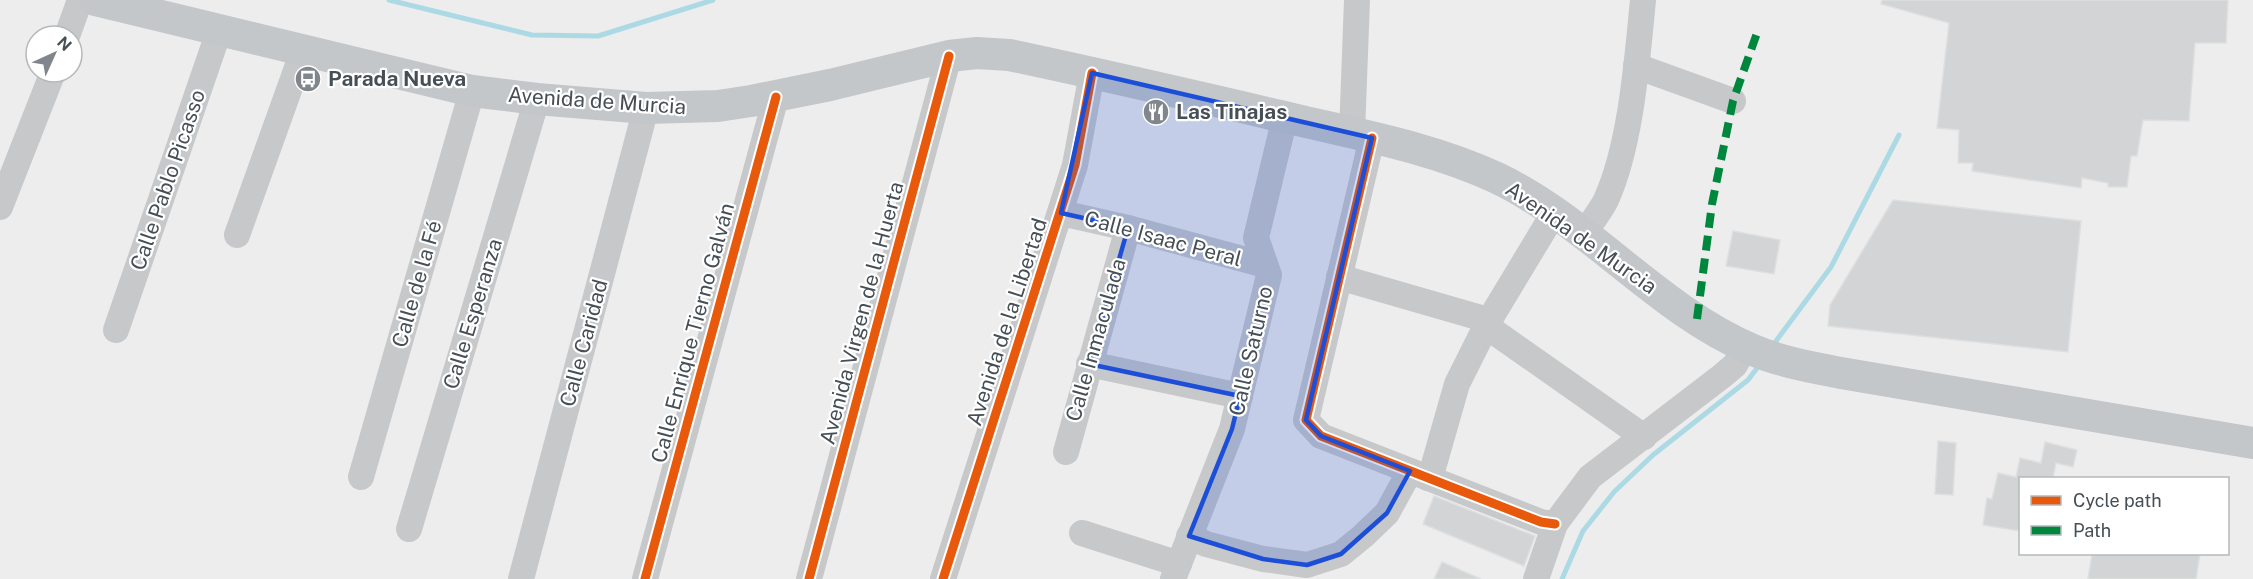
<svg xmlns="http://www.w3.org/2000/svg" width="2253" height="579" font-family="'Public Sans',sans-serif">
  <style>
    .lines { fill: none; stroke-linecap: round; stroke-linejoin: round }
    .stream { stroke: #acdae4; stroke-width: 5 }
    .building { fill: #d3d4d6; stroke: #dedfe0; stroke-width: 1.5 }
    .minor { stroke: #c7c8ca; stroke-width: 26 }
    .major { stroke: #c3c7c9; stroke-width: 32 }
    .quiet { stroke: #00873e; stroke-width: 8; stroke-dasharray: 15 8; stroke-linecap: butt }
    .cycleway-casing { stroke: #fff; stroke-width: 13 }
    .cycleway { stroke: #e8590c; stroke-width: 9 }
    .marked { fill: #1d4ed8; fill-opacity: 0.2; stroke: #1d4ed8; stroke-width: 4.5; stroke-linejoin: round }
    .labels { text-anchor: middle; stroke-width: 4.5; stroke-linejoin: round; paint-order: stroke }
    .poi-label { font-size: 21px; font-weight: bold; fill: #464f56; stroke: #fff; text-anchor: start }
    .street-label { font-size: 21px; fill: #464f56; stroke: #fff }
  </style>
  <rect width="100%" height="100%" fill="#ededed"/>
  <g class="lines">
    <!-- stream -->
    <g class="stream">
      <polyline points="389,0 532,35 598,36 713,0"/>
      <polyline points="1773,345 1831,267 1899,135"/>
      <polyline points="1562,579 1583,531 1614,492 1653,455 1748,380 1761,363"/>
    </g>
  </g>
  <!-- building -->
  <g class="building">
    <polygon points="1882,0 2228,0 2226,43 2195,43 2189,121 2143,120 2137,156 2131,156 2127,187 2108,187 2108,183 2082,178 2081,188 1972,171 1973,163 1958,163 1959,130 1937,128 1949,23 1881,4"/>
    <polygon points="1893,200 2081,221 2068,352 1828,326 1830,305"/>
    <polygon points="1733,231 1780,240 1774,274 1726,266"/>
    <polygon points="1938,441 1956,443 1953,495 1935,494"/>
    <polygon points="2045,442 2077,450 2073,467 2056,463 2053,478 2020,478 2020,531 1983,525 1987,498 1992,499 1998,473 2016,477 2020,458 2041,463"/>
    <polygon points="1434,496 1535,536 1524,566 1423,524"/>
    <polygon points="2092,554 2200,554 2196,579 2088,579"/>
    <polygon points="1442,562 1481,579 1434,579"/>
  </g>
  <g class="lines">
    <!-- minor -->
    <g class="minor">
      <polyline points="67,36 80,0"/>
      <polyline points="1636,66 1733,101"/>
      <polyline points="1352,133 1357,0"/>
      <polyline points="1372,138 1306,420 1321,436 1541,522 1555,524"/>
      <polyline points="0,207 53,72"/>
      <polyline points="1061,213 1128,228 1265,265"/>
      <polyline points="237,235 303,51"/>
      <path d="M 1583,235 C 1590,224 1600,212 1606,200 C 1631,145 1637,61 1643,0"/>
      <polyline points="1339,277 1481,318 1496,333 1644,437"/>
      <polyline points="116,330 219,31"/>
      <polyline points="1089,364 1240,396"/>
      <polyline points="1066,452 1128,228"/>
      <polyline points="361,477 472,91"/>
      <polyline points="1428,478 1433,468 1457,384 1487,324 1554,213"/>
      <polyline points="409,529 537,99"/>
      <polyline points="1082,533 1179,564"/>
      <polyline points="1189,536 1206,544 1263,559 1307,565 1341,554 1363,536 1387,513 1410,471"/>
      <polyline points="521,579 646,108"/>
      <polyline points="645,579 776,97"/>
      <polyline points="809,579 949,56"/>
      <polyline points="943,579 1075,165 1092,73"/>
      <polyline points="1173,579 1232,429 1269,275 1256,238 1285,117"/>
      <polyline points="1536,579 1555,524 1590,477 1722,376 1735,365 1745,347"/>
    </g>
    <!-- major -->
    <path class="major" d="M 95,0 L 472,91 L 537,99 L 646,108 L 718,106 L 751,101 L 830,85 L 949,56 L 977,53 L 1009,55 C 1104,75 1198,97 1293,119 C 1361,135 1433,148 1497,178 C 1589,222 1658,310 1753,350 C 1781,362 1811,367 1841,373 L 2253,443"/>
    <!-- quiet -->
    <polyline class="quiet" points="1697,319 1712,204 1733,101 1757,33"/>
    <defs>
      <g id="cycleway">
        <polyline points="1372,138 1306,420 1321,436 1541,522 1555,524"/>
        <polyline points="645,579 776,97"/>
        <polyline points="809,579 949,56"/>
        <polyline points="943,579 1075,165 1092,73"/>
      </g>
    </defs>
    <!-- cycleway casing -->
    <use href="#cycleway" class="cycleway-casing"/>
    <!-- cycleway -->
    <use href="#cycleway" class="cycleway"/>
  </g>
  <!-- marked area -->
  <path class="marked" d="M 1092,73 L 1372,138 L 1306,420 L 1321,436 L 1410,471 L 1387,513 L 1341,554 L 1307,565 L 1263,559 L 1189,536 L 1232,429 L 1240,396 L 1089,364 L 1128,228 L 1061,213 Z"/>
  <!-- icons -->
  <defs>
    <symbol id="bus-disc" viewBox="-11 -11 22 22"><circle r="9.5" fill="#80868b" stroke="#fff"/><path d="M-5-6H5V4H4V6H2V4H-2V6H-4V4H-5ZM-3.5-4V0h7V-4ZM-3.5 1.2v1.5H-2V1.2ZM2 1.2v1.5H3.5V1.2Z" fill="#fff"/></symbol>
    <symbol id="restaurant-disc" viewBox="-11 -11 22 22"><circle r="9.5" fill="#80868b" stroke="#fff"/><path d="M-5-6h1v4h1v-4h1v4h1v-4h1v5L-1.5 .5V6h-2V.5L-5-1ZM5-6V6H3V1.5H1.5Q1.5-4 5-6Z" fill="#fff"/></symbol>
  </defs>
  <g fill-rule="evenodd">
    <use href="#bus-disc" x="293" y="64" width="30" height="30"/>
    <use href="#restaurant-disc" x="1141" y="97" width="30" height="30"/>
  </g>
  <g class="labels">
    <!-- poi labels -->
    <g class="poi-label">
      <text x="328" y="86">Parada Nueva</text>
      <text x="1176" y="119">Las Tinajas</text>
    </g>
    <!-- street labels -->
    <g class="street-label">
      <text transform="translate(597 101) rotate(4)" y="7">Avenida de Murcia</text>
      <text transform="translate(168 180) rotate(-71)" y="7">Calle Pablo Picasso</text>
      <text transform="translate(1581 238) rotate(35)" y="7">Avenida de Murcia</text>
      <text transform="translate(1163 239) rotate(15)" y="7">Calle Isaac Peral</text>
      <text transform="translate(417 284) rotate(-74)" y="7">Calle de la Fé</text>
      <text transform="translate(862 313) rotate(-75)" y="7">Avenida Virgen de la Huerta</text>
      <text transform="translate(473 314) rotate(-73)" y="7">Calle Esperanza</text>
      <text transform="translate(1007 322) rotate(-72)" y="7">Avenida de la Libertad</text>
      <text transform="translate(693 333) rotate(-75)" y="7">Calle Enrique Tierno Galván</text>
      <text transform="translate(1096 340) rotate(-74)" y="7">Calle Inmaculada</text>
      <text transform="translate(584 343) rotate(-75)" y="7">Calle Caridad</text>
      <text transform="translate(1251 351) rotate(-77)" y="7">Calle Saturno</text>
    </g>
  </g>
  <!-- legend -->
  <rect x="2019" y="477" width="210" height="78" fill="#ffffff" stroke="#b5b9bb" stroke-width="1.5"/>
  <rect x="2031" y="496" width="30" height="9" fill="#e8590c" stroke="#b5b9bb" stroke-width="1.5"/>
  <text x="2073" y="507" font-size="18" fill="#464f56">Cycle path</text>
  <rect x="2031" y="526" width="30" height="9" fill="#00873e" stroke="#b5b9bb" stroke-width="1.5"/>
  <text x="2073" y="537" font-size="18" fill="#464f56">Path</text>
  <!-- north arrow -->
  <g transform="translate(54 54) rotate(45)"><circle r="28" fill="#ffffff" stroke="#b5b9bb" stroke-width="1.5"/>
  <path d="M0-4.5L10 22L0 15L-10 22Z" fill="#80868b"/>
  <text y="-9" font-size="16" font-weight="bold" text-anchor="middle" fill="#464f56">N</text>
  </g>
</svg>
